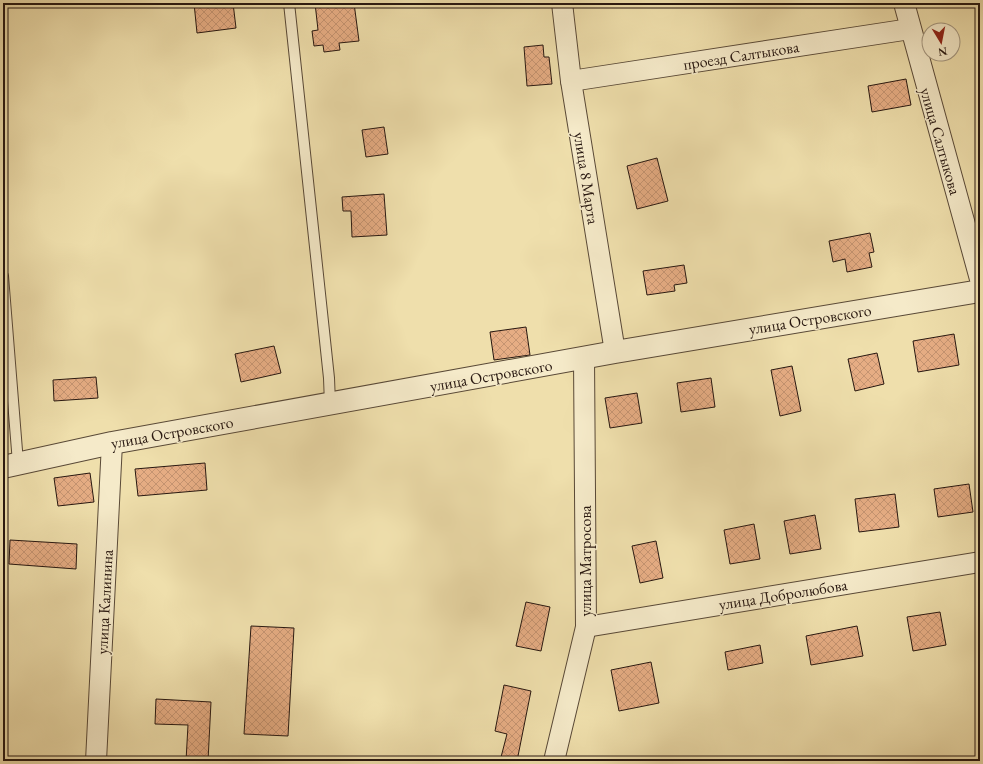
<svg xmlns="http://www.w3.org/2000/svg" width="983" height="764" font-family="'EB Garamond',serif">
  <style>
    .building { fill: url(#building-cross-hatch); stroke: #271710 }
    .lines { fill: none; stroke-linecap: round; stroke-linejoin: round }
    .service-casing { stroke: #594937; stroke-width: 12 }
    .minor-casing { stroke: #594937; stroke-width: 22 }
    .tertiary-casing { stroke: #594937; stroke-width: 24 }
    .service { stroke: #f5eac9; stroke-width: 10 }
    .minor { stroke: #f5eac9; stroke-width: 20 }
    .tertiary { stroke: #f5eac9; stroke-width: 22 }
    .labels { text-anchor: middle; stroke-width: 3; stroke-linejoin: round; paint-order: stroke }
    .street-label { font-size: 16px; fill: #271710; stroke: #f5eac9 }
  </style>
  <defs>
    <pattern id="building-cross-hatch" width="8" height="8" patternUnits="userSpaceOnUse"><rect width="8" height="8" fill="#e6ad84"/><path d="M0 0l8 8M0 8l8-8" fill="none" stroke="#c59471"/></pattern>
  </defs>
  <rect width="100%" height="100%" fill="#efdfac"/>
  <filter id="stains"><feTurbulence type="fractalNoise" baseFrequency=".005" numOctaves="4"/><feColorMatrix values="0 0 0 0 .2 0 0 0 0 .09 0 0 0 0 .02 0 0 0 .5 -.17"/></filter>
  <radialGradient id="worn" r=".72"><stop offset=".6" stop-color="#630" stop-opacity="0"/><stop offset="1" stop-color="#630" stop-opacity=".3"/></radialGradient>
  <!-- building -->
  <g class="building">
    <polygon points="194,3 233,3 236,28 197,33"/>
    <polygon points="315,3 354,3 359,41 339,43 340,50 324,52 323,45 314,46 312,31 318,30"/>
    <polygon points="543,45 544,57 549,57 552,84 527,86 524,47"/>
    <polygon points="906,79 911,105 872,112 868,86"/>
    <polygon points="384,127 388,154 366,157 362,130"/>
    <polygon points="657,158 668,201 637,209 627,166"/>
    <polygon points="384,194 387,235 352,237 351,211 343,211 342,197"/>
    <polygon points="870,233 874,252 869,253 872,267 847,272 845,259 833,262 829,241"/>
    <polygon points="684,265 687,283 674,285 675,291 647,295 643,271"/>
    <polygon points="526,327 530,355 494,360 490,332"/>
    <polygon points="954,334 959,365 918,372 913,341"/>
    <polygon points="274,346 281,373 241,382 235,354"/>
    <polygon points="877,353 884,384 855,391 848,359"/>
    <polygon points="792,366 801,411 780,416 771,370"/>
    <polygon points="96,377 98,398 54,401 53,380"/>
    <polygon points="711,378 715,407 681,412 677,383"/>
    <polygon points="637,393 642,423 610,428 605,398"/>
    <polygon points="205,463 207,490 138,496 135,469"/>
    <polygon points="90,473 94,502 58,506 54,478"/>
    <polygon points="969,484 973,512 938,517 934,489"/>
    <polygon points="895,494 899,527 859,532 855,499"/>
    <polygon points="815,515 821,549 790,554 784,521"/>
    <polygon points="754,524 760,559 730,564 724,530"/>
    <polygon points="10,540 77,544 76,569 9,564"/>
    <polygon points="656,541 663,578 640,583 632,546"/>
    <polygon points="526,602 550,607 541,651 516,646"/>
    <polygon points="940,612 946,645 913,651 907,617"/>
    <polygon points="251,626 294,628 288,736 244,734"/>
    <polygon points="857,626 863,656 811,665 806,636"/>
    <polygon points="760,645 763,663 728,670 725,652"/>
    <polygon points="651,662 659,703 619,711 611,670"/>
    <polygon points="504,685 531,691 517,761 500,761 507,734 495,731"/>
    <polygon points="156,699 211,702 208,761 186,761 188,725 155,724"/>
  </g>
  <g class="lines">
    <defs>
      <g id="service">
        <polyline points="289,3 329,378 330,404"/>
        <polyline points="3,276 18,463"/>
      </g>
      <g id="minor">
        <polyline points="562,3 571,81 615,352"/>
        <polyline points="904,3 980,279"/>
        <polyline points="571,81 910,29"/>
        <polyline points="586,627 980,562"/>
        <polyline points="96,761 112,443"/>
        <polyline points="554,761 586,627 584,358"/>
      </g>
      <polyline id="tertiary" points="3,467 112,443 615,352 980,291"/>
    </defs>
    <!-- service casing -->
    <use href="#service" class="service-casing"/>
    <!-- minor casing -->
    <use href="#minor" class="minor-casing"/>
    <!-- tertiary casing -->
    <use href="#tertiary" class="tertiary-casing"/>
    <!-- service -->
    <use href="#service" class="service"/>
    <!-- minor -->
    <use href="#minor" class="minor"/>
    <!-- tertiary -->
    <use href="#tertiary" class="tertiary"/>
  </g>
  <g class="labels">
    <!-- street labels -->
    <g class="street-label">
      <text transform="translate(741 55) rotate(-9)" y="6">проезд Салтыкова</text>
      <text transform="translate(941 141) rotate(74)" y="6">улица Салтыкова</text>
      <text transform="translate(587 178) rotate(81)" y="6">улица 8 Марта</text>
      <text transform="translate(810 319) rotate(-9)" y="6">улица Островского</text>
      <text transform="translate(491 375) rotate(-10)" y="6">улица Островского</text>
      <text transform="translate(172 432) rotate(-10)" y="6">улица Островского</text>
      <text transform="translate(585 561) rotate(-90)" y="6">улица Матросова</text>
      <text transform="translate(783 594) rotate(-9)" y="6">улица Добролюбова</text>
      <text transform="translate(104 602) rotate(-87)" y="6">улица Калинина</text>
    </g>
  </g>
  <!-- margin -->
  <rect width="983" height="764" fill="none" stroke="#efdfac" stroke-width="16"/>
  <rect x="4" y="4" width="975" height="756" fill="none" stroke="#271710" stroke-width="2"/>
  <rect x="8" y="8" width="967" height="748" fill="none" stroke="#271710"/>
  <!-- north arrow -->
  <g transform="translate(941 42) rotate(170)"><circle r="19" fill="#f5eac9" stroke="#a3967f"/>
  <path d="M0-3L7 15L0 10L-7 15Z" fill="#8f2418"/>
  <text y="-6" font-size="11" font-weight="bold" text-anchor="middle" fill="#271710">N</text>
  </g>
  <rect width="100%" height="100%" filter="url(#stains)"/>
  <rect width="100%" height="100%" fill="url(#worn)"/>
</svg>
